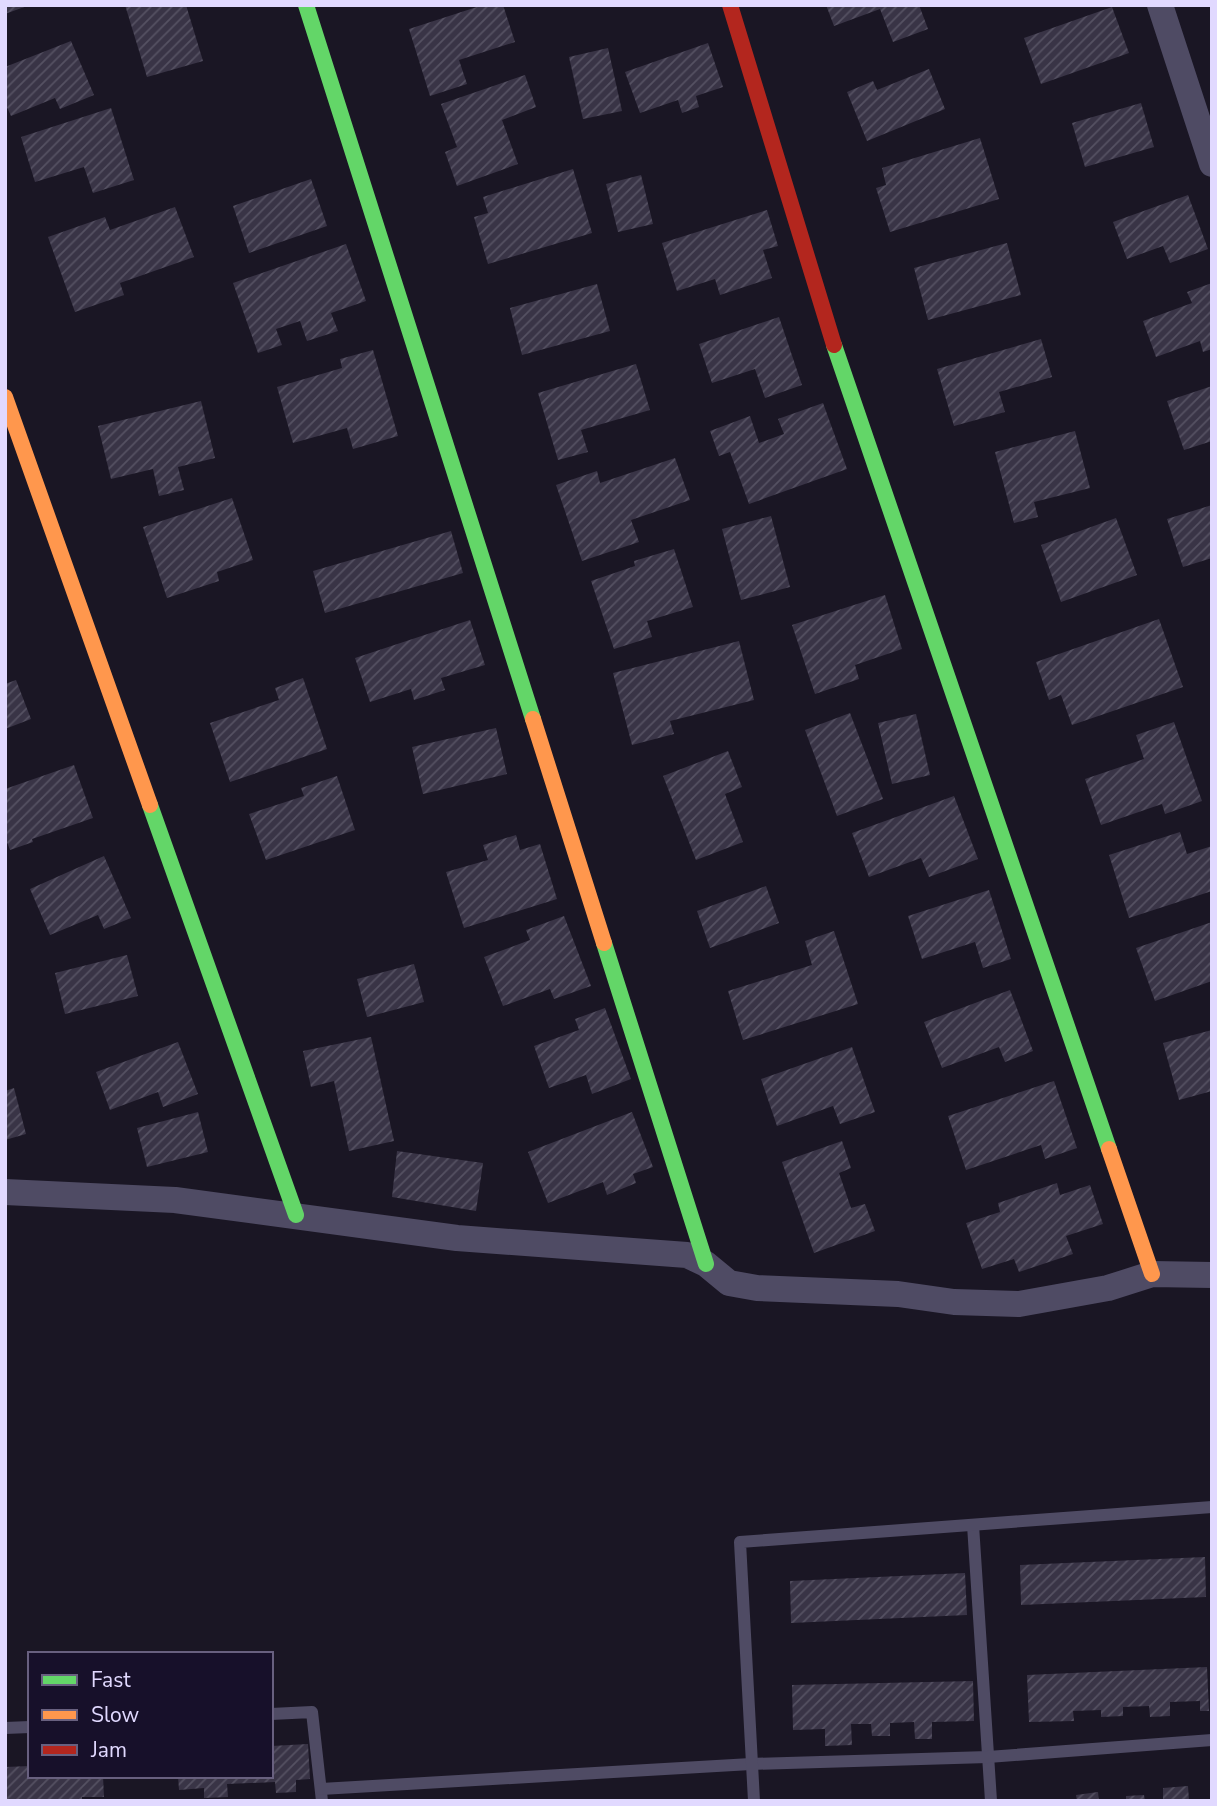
<svg xmlns="http://www.w3.org/2000/svg" width="1217" height="1806" font-family="'Nunito Sans',sans-serif">
  <style>
    .building { fill: url(#building-hatch) }
    .lines { fill: none; stroke-linecap: round; stroke-linejoin: round }
    .lane { stroke: #4f4b64; stroke-width: 12 }
    .street { stroke: #4f4b64; stroke-width: 26 }
    .fast { stroke: #63d668; stroke-width: 16 }
    .slow { stroke: #ff974d; stroke-width: 16 }
    .jam { stroke: #b3261e; stroke-width: 16 }
  </style>
  <defs>
    <pattern id="building-hatch" width="6" height="6" patternUnits="userSpaceOnUse" patternTransform="scale(1.75)"><rect width="6" height="6" fill="#393446"/><path d="M-1 1l2-2M0 6l6-6M5 7l2-2" fill="none" stroke="#555162"/></pattern>
  </defs>
  <rect width="100%" height="100%" fill="#1a1624"/>
  <!-- building -->
  <g class="building">
    <polygon points="5,5 27,5 27,6 5,14"/>
    <polygon points="125,5 186,5 203,61 147,77"/>
    <polygon points="483,5 503,5 515,42 459,60 467,84 430,96 409,29"/>
    <polygon points="826,5 919,5 928,29 893,42 880,9 834,26"/>
    <polygon points="1112,7 1129,53 1041,84 1024,38"/>
    <polygon points="71,41 94,95 60,109 55,98 11,116 5,103 5,67"/>
    <polygon points="708,43 723,87 696,96 699,107 682,113 678,100 640,113 625,72"/>
    <polygon points="608,48 622,111 583,119 569,57"/>
    <polygon points="929,69 945,109 867,141 847,92 873,81 877,90"/>
    <polygon points="525,75 536,107 502,120 518,164 457,186 445,152 457,147 441,104"/>
    <polygon points="1141,103 1154,147 1085,167 1072,123"/>
    <polygon points="111,108 134,180 93,193 84,167 35,182 21,137"/>
    <polygon points="980,138 999,199 890,232 876,188 886,185 882,168"/>
    <polygon points="573,169 592,233 488,264 474,217 488,213 483,197"/>
    <polygon points="641,175 653,224 618,232 606,184"/>
    <polygon points="311,179 327,226 249,253 233,206"/>
    <polygon points="1188,195 1208,249 1170,263 1163,246 1127,259 1113,222"/>
    <polygon points="175,207 194,257 120,283 124,295 75,312 48,237 105,217 110,230"/>
    <polygon points="767,210 778,246 763,250 772,278 720,295 715,279 677,291 662,243"/>
    <polygon points="1007,243 1021,295 928,320 914,268"/>
    <polygon points="346,244 366,301 331,313 338,331 307,341 300,321 276,329 282,345 258,353 233,283"/>
    <polygon points="1212,283 1212,349 1203,352 1200,341 1156,357 1143,321 1192,303 1187,292"/>
    <polygon points="597,284 610,331 522,355 510,308"/>
    <polygon points="779,317 802,385 765,398 755,369 712,383 699,344"/>
    <polygon points="1041,339 1052,377 999,392 1005,412 954,426 937,369"/>
    <polygon points="373,350 398,436 353,449 347,428 293,443 277,387 342,368 340,359"/>
    <polygon points="636,364 650,410 581,430 588,452 558,460 538,393"/>
    <polygon points="1212,386 1212,441 1184,450 1167,401"/>
    <polygon points="201,401 215,458 178,467 184,490 159,496 153,469 111,479 98,426"/>
    <polygon points="823,403 847,469 749,504 730,452 719,456 710,431 750,416 759,443 784,434 778,419"/>
    <polygon points="1075,431 1090,488 1034,502 1038,517 1014,523 995,452"/>
    <polygon points="675,458 690,500 631,520 639,542 582,561 556,485 597,471 600,483"/>
    <polygon points="232,498 253,560 217,572 219,581 167,598 143,527"/>
    <polygon points="1212,505 1212,558 1183,567 1167,519"/>
    <polygon points="771,516 790,587 741,600 722,529"/>
    <polygon points="1116,518 1137,575 1061,602 1041,545"/>
    <polygon points="451,531 463,573 325,613 313,571"/>
    <polygon points="674,549 693,607 647,621 652,637 614,649 591,581 635,566 634,561"/>
    <polygon points="885,595 902,649 855,665 859,679 815,694 792,625"/>
    <polygon points="1159,619 1183,687 1072,725 1061,695 1049,700 1036,662"/>
    <polygon points="470,620 485,665 441,678 445,690 414,700 411,689 370,702 355,658"/>
    <polygon points="739,641 754,700 670,721 674,734 632,745 613,673"/>
    <polygon points="303,678 327,749 230,782 210,723 279,700 275,688"/>
    <polygon points="16,680 31,719 5,729 5,684"/>
    <polygon points="850,713 883,799 837,816 805,730"/>
    <polygon points="916,714 930,775 892,784 878,723"/>
    <polygon points="1174,722 1202,801 1165,814 1162,804 1101,825 1085,779 1144,759 1136,735"/>
    <polygon points="496,728 507,774 423,794 412,747"/>
    <polygon points="728,751 742,787 725,794 743,842 696,860 663,776"/>
    <polygon points="74,765 93,818 32,839 33,842 10,850 5,837 5,789"/>
    <polygon points="337,776 355,830 266,860 249,814 304,796 301,788"/>
    <polygon points="954,796 978,859 929,877 921,858 869,877 852,833"/>
    <polygon points="1180,832 1187,854 1212,846 1212,891 1129,918 1109,855"/>
    <polygon points="516,835 520,850 540,844 557,899 464,928 446,872 488,860 483,845"/>
    <polygon points="104,856 131,918 104,929 98,915 50,935 30,889"/>
    <polygon points="766,886 779,923 710,948 697,911"/>
    <polygon points="989,890 1011,959 983,968 975,942 922,959 908,916"/>
    <polygon points="564,916 591,986 554,999 550,989 503,1006 484,957 530,940 526,930"/>
    <polygon points="1212,922 1212,981 1155,1001 1136,948"/>
    <polygon points="834,931 858,1004 743,1040 728,991 812,965 805,941"/>
    <polygon points="127,955 138,996 65,1014 55,973"/>
    <polygon points="414,964 424,1002 367,1017 357,979"/>
    <polygon points="1010,990 1033,1051 1005,1062 999,1047 942,1068 924,1022"/>
    <polygon points="605,1008 631,1079 592,1094 586,1075 549,1088 534,1046 579,1030 575,1019"/>
    <polygon points="1212,1030 1212,1091 1179,1100 1163,1043"/>
    <polygon points="371,1037 394,1141 349,1151 334,1081 311,1087 303,1051"/>
    <polygon points="178,1042 198,1094 163,1107 158,1092 110,1110 96,1072"/>
    <polygon points="852,1047 875,1112 840,1124 833,1106 777,1126 761,1079"/>
    <polygon points="1054,1081 1077,1148 1045,1159 1041,1145 966,1170 948,1116"/>
    <polygon points="14,1088 26,1134 5,1140 5,1091"/>
    <polygon points="198,1112 208,1152 147,1167 137,1128"/>
    <polygon points="632,1112 653,1167 633,1174 636,1183 607,1195 603,1182 548,1203 528,1152"/>
    <polygon points="842,1141 851,1168 839,1173 851,1208 865,1204 875,1231 814,1253 782,1162"/>
    <polygon points="397,1151 483,1163 476,1211 392,1197"/>
    <polygon points="1057,1183 1060,1195 1090,1185 1103,1224 1066,1236 1073,1254 1019,1272 1014,1259 982,1269 966,1223 1000,1212 998,1203"/>
    <polygon points="1205,1557 1206,1597 1021,1605 1020,1565"/>
    <polygon points="965,1573 967,1615 791,1623 790,1581"/>
    <polygon points="1207,1667 1209,1711 1200,1711 1200,1701 1170,1702 1170,1716 1150,1717 1149,1706 1123,1707 1123,1716 1101,1717 1101,1710 1073,1711 1074,1721 1029,1722 1027,1675"/>
    <polygon points="973,1681 974,1721 932,1722 932,1739 915,1739 914,1722 890,1723 890,1736 872,1736 871,1724 851,1724 852,1745 825,1746 825,1729 793,1730 792,1685"/>
    <polygon points="308,1744 310,1779 296,1780 296,1792 276,1793 275,1782 227,1784 228,1797 204,1798 204,1788 179,1790 178,1776 271,1776 271,1746"/>
    <polygon points="30,1766 30,1776 103,1776 104,1797 82,1797 82,1801 5,1801 5,1767"/>
    <polygon points="1188,1786 1189,1801 1163,1801 1163,1788"/>
    <polygon points="1098,1792 1099,1801 1077,1801 1076,1795"/>
    <polygon points="1144,1795 1145,1801 1126,1801 1126,1796"/>
  </g>
  <g class="lines">
    <!-- lane -->
    <g class="lane">
      <polyline points="973,1525 991,1801"/>
      <polyline points="271,1714 312,1712 322,1801"/>
      <polyline points="5,1728 30,1727"/>
      <polyline points="321,1789 751,1764 988,1757 1212,1740"/>
      <polyline points="754,1801 740,1542 1212,1507"/>
    </g>
    <!-- street -->
    <g class="street">
      <polyline points="1160,5 1212,164"/>
      <polyline points="5,1192 175,1200 457,1238 687,1255 706,1264 729,1283 757,1288 898,1294 954,1302 1019,1304 1108,1288 1152,1274 1212,1275"/>
    </g>
    <!-- fast -->
    <g class="fast">
      <polyline points="306,5 533,719"/>
      <polyline points="834,345 1109,1149"/>
      <polyline points="150,805 296,1215"/>
      <polyline points="604,943 706,1264"/>
    </g>
    <!-- slow -->
    <g class="slow">
      <polyline points="5,397 150,805"/>
      <polyline points="533,719 604,943"/>
      <polyline points="1109,1149 1152,1274"/>
    </g>
    <!-- jam -->
    <polyline class="jam" points="730,5 834,345"/>
  </g>
  <!-- border -->
  <rect width="1217" height="1806" fill="none" stroke="#e1d9ff" stroke-width="14"/>
  <!-- legend -->
  <rect x="28" y="1652" width="245" height="126" fill="#17102a" stroke="#68607f" stroke-width="2"/>
  <rect x="42" y="1675" width="35" height="10" fill="#63d668" stroke="#68607f" stroke-width="2"/>
  <text x="91" y="1687" font-size="21" fill="#e1d9ff">Fast</text>
  <rect x="42" y="1710" width="35" height="10" fill="#ff974d" stroke="#68607f" stroke-width="2"/>
  <text x="91" y="1722" font-size="21" fill="#e1d9ff">Slow</text>
  <rect x="42" y="1745" width="35" height="10" fill="#b3261e" stroke="#68607f" stroke-width="2"/>
  <text x="91" y="1757" font-size="21" fill="#e1d9ff">Jam</text>
</svg>
